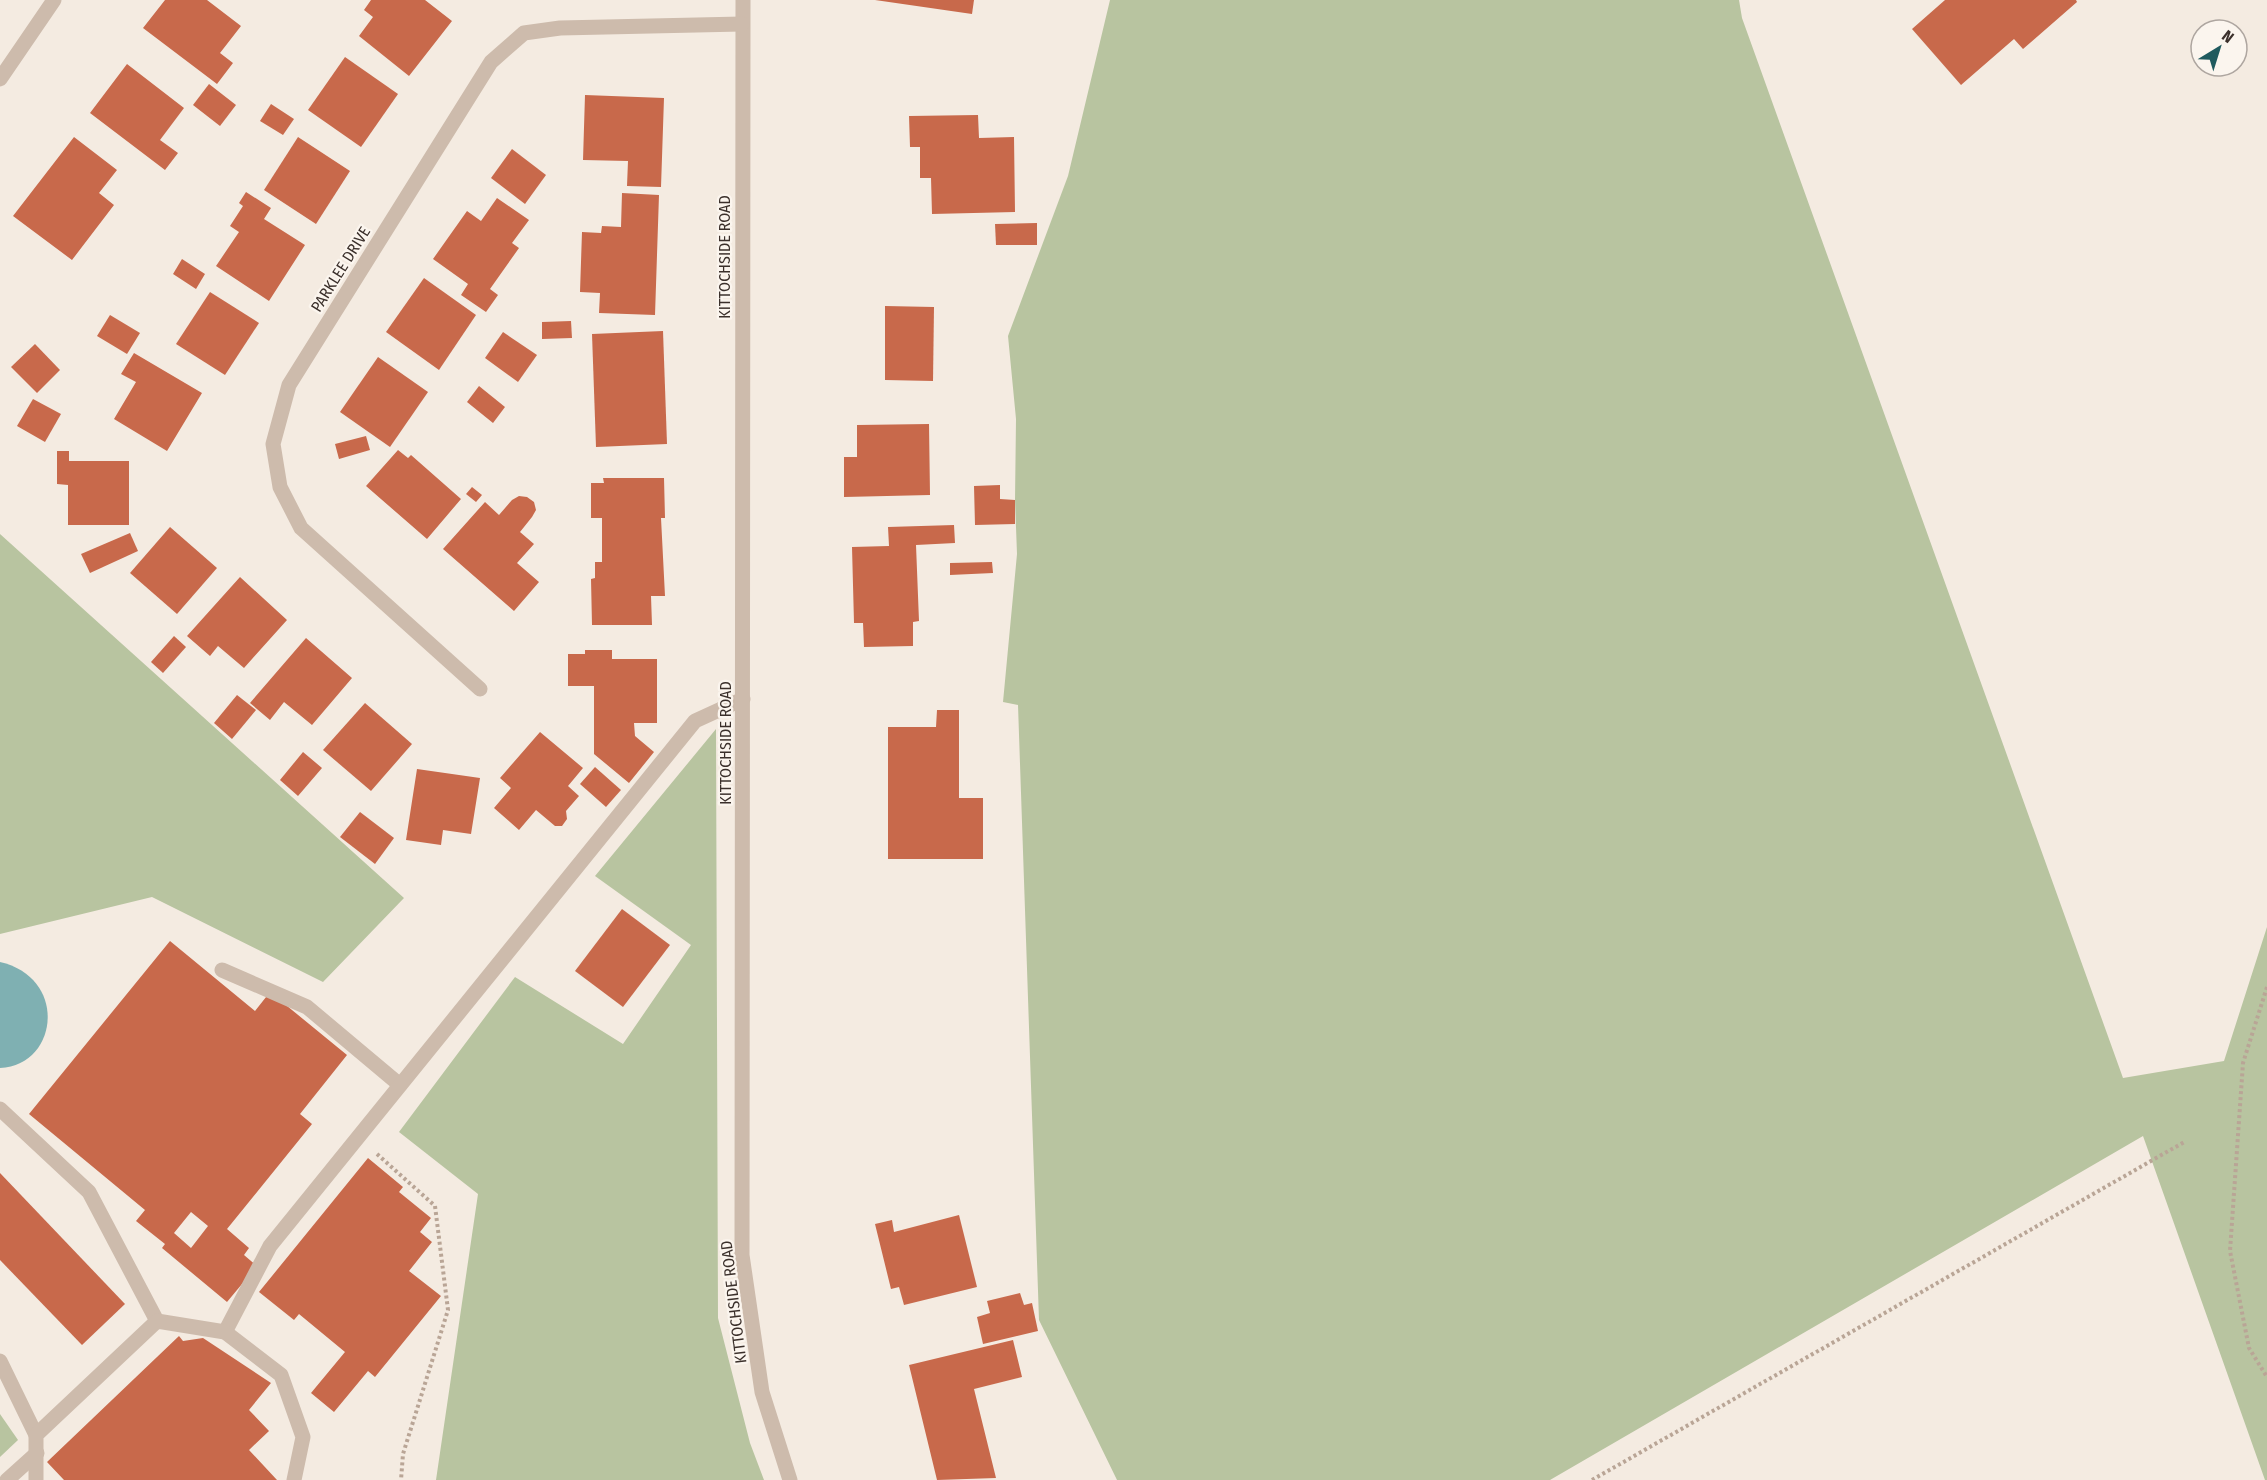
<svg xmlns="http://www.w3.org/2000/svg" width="2267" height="1480" font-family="'Fira Sans Condensed',sans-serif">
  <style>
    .green { fill: #b8c4a0 }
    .water { fill: #7fb0b2 }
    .building { fill: #c8694b; fill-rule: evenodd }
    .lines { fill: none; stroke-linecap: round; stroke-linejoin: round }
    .path { stroke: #b9a596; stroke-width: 4; stroke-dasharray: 3 3; stroke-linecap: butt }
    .service { stroke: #cdbbac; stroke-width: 15 }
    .minor { stroke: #cdbbac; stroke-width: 15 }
    .tertiary { stroke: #cdbbac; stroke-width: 15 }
    .labels { text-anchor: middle; stroke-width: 4.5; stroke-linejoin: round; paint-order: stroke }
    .street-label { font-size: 16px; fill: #3b302b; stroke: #fbf5ee }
  </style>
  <rect width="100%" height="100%" fill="#f4ebe1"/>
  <!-- green -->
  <g class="green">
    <polygon points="1110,0 1739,0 1742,18 2123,1078 2224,1061 2267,927 2267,1480 2265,1480 2143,1136 1550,1480 1117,1480 1039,1320 1018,705 1003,702 1017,554 1015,500 1016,419 1008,336 1068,176"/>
    <polygon points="0,534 404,898 323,982 152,897 0,934"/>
    <polygon points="716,729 718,1318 750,1443 764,1480 436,1480 478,1194 399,1132 515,977 623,1044 691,945 595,876"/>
    <polygon points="0,1414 18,1440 0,1457"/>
  </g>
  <!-- water -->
  <path class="water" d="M 0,962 C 69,978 58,1066 0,1068 Z"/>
  <!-- building -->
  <g class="building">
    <polygon points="165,0 207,0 241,26 220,53 233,63 217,84 143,28"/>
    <polygon points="371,0 425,0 452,21 409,76 359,36 373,17 364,10"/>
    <polygon points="875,0 974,0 972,14"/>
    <polygon points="1945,0 2076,0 2077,2 2023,49 2014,39 1961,85 1912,29"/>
    <polygon points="345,57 398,94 361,147 308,110"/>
    <polygon points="127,64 184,108 160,140 178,153 165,170 90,113"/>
    <polygon points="209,84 236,105 220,126 193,105"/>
    <polygon points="585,95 664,98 661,187 627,186 628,161 583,160"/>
    <polygon points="271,104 294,119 283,135 260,121"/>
    <polygon points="978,115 979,138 1014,137 1015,212 932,214 931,178 920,178 920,147 910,147 909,116"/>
    <polygon points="74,137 117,170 99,193 114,205 72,260 13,216"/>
    <polygon points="298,137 350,171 316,224 264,190"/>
    <polygon points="512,149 546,175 525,204 491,178"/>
    <polygon points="246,192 271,208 264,219 305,245 269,301 216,266 239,232 230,226 243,206 239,203"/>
    <polygon points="622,193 659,195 655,315 599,313 600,293 580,292 582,232 601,233 602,226 621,227"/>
    <polygon points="497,198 529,220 512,243 519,248 490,289 498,295 486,312 461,295 468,284 433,259 467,211 481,221"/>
    <polygon points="1037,223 1037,245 996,245 995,224"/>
    <polygon points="182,259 205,274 196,289 173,274"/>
    <polygon points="424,278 476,315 439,370 386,332"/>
    <polygon points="210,292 259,323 225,375 176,344"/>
    <polygon points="885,306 934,307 933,381 885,380"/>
    <polygon points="110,315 140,333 127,354 97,336"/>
    <polygon points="571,321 572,338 542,339 542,322"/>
    <polygon points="663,331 667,444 596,447 592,334"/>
    <polygon points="503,332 537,355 518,382 485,358"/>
    <polygon points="35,344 60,370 37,393 11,367"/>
    <polygon points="134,353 202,393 167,451 114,419 136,382 121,374"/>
    <polygon points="378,357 428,392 390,447 340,412"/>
    <polygon points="479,386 505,407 493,423 467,402"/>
    <polygon points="33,399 61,414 45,442 17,426"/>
    <polygon points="929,424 930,495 844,497 844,457 857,457 857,425"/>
    <polygon points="366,436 370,450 339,459 335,444"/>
    <polygon points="398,450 408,458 411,455 461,499 427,539 366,486"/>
    <polygon points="57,451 69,451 69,461 129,461 129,525 68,525 68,485 57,484"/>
    <polygon points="603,478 664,478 665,518 661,518 665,596 651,596 652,625 592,625 591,579 595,578 595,562 602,562 602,518 591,518 591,483 604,483"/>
    <polygon points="1000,485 1000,499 1015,500 1015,524 975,525 974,486"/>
    <polygon points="472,487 482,495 476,502 466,494"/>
    <polygon points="519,496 527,497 534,502 536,510 532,517 520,532 534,544 517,563 539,582 514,611 443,549 485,502 499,515 512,500"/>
    <polygon points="954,525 955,543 916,545 919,621 913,622 913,646 864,647 863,623 854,623 852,547 889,546 888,527"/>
    <polygon points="170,527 217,568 177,614 130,573"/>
    <polygon points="130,533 138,551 90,573 81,554"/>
    <polygon points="992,562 993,573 950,575 950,563"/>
    <polygon points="240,577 287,620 244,668 218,646 210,656 187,636"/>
    <polygon points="174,636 186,647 163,673 151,662"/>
    <polygon points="306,638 352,678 312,725 284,702 270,720 250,703"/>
    <polygon points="585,650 612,650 612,659 657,659 657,723 634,723 635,736 654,752 629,783 594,754 594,686 568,686 568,654 585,654"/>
    <polygon points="237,695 256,710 232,739 214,723"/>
    <polygon points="365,703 412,744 371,791 323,750"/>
    <polygon points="937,710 959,710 959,798 983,798 983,859 888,859 888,727 936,727"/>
    <polygon points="540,732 583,768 568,786 579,796 566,811 567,819 562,826 555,826 536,810 519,830 494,808 511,788 500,778"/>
    <polygon points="303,752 322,768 298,796 280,780"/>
    <polygon points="595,767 621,790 606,807 580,784"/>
    <polygon points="417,769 480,778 471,834 443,830 441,845 406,840"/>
    <polygon points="360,812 394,838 375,864 340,837"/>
    <polygon points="622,909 670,945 623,1007 575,971"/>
    <path d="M 170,941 L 255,1011 L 270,992 L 347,1055 L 300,1114 L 312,1124 L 227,1229 L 249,1248 L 244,1255 L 257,1266 L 227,1302 L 162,1248 L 165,1244 L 136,1221 L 145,1210 L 29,1114 ZM 191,1212 L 208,1226 L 191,1248 L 174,1233 Z"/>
    <polygon points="368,1158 403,1187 399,1192 431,1218 420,1232 432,1242 409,1271 441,1296 375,1377 368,1371 334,1412 311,1393 345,1352 299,1314 294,1320 259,1292"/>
    <polygon points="0,1173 125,1304 82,1345 0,1260"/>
    <polygon points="959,1215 977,1287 904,1305 899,1287 891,1289 875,1224 892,1220 894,1232"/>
    <polygon points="1020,1293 1024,1305 1032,1303 1038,1331 983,1344 977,1317 990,1313 987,1301"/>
    <polygon points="179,1336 183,1341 203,1338 271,1383 249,1410 269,1431 249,1450 277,1480 64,1480 47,1462"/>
    <polygon points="1013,1340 1022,1377 974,1389 996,1478 937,1480 909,1365"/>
  </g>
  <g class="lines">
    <!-- path -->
    <g class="path">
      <polyline points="2267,987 2243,1063 2230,1251 2249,1348 2267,1377"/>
      <polyline points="377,1154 435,1206 448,1310 403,1454 401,1480"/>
      <polyline points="1592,1480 2186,1141"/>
    </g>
    <!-- service -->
    <g class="service">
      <polyline points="222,970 307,1007 400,1085"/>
      <polyline points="0,1109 89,1192 157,1321"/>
      <polyline points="225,1332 270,1246 695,721 743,699"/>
      <polyline points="0,1361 36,1435"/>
      <polyline points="7,1480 37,1453"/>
      <polyline points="36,1480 36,1435 157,1321 225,1332 281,1375 303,1437 294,1480"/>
    </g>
    <!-- minor -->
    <g class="minor">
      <polyline points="743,0 742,1255 762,1392 790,1480"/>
      <polyline points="480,689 301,528 280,487 273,444 289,385 491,62 524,33 560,28 742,24"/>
    </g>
    <!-- tertiary -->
    <polyline class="tertiary" points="0,79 54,0"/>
  </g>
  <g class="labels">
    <!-- street labels -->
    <g class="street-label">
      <text transform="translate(724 257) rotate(-90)" y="6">KITTOCHSIDE ROAD</text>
      <text transform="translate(340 269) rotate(-58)" y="6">PARKLEE DRIVE</text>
      <text transform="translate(725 743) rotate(-90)" y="6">KITTOCHSIDE ROAD</text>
      <text transform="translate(733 1302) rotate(-97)" y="6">KITTOCHSIDE ROAD</text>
    </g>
  </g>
  <!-- north arrow -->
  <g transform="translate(2219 48) rotate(38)"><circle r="28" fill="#fbf5ee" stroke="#aea6a0" stroke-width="1.5"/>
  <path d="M0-4.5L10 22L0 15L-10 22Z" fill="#1f5a5e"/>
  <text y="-9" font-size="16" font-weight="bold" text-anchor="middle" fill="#3b302b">N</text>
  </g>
</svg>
